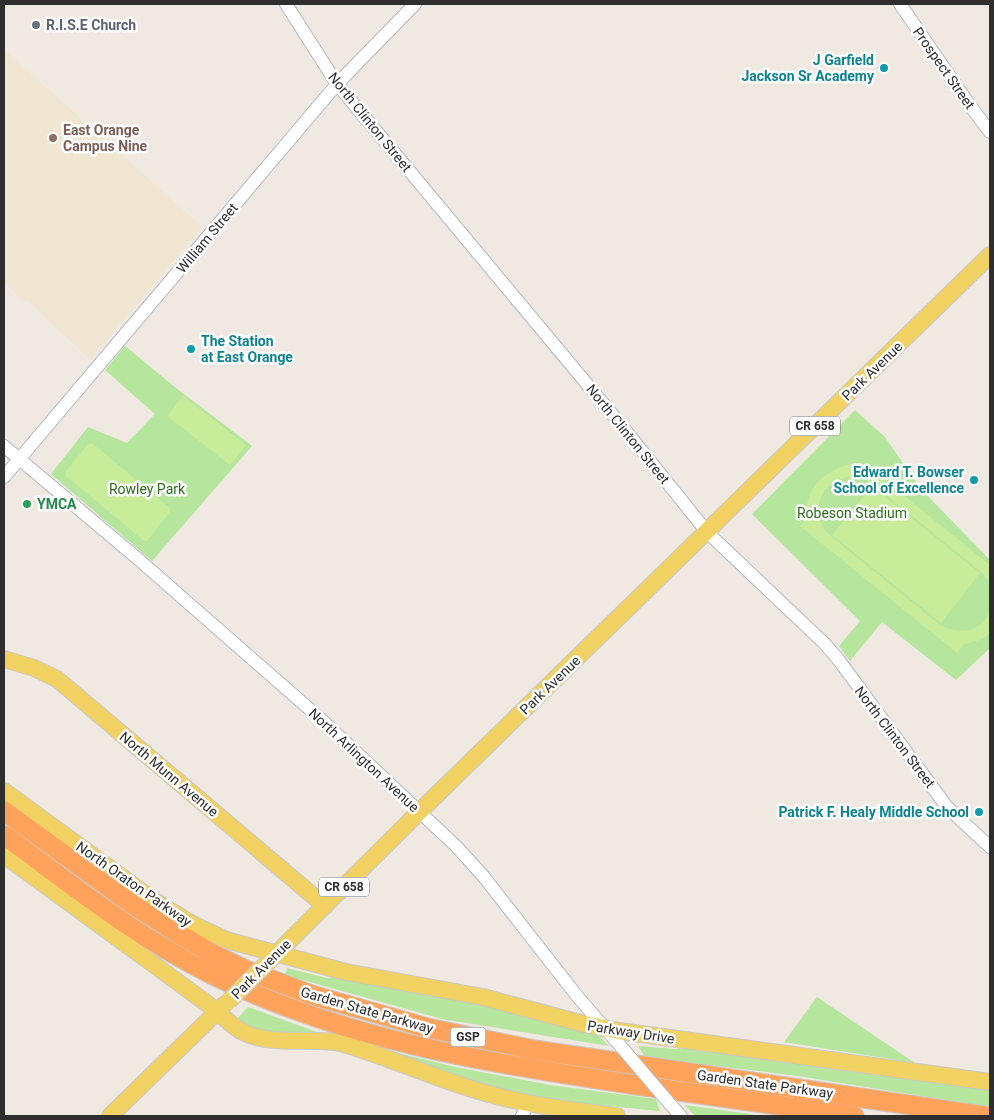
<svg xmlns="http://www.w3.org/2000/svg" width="994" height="1120" font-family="Roboto,sans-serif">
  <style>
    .education { fill: #f0e6d1 }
    .green { fill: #b6e59e }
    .pitch { fill: #c9ec9a }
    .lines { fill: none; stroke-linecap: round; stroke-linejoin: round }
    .minor-casing { stroke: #b4b7c1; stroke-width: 14 }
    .major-casing { stroke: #c9c9c9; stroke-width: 18 }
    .highway-casing { stroke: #c9c9c9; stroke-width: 21 }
    .minor { stroke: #fff; stroke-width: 12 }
    .major { stroke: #f2d163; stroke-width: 16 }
    .highway { stroke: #ffa35c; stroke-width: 19 }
    .minor-bridge-casing { stroke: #b4b7c1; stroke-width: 14; stroke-linecap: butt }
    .major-bridge-casing { stroke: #c9c9c9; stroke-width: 18; stroke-linecap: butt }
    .minor-bridge { stroke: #fff; stroke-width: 12 }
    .major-bridge { stroke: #f2d163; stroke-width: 16 }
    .worship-dot { fill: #6b7280; stroke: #fff; stroke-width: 2 }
    .culture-dot { fill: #0f9aa8; stroke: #fff; stroke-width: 2 }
    .education-dot { fill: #8d6e63; stroke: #fff; stroke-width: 2 }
    .leisure-dot { fill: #2e9e5b; stroke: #fff; stroke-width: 2 }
    .labels { text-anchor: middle; stroke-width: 5; stroke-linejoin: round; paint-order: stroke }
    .shield { fill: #fff; stroke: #6d6d6d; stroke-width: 1 }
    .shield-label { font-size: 12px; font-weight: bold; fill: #2e2e2e }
    .worship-label { font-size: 14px; font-weight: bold; fill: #5b616d; stroke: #fff; text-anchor: start }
    .culture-label { font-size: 14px; font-weight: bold; fill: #0d838f; stroke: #fff; text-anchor: end }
    .street-label { font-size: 14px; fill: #2e2e2e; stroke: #fff }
    .education-label { font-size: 14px; font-weight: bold; fill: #785e54; stroke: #fff; text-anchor: start }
    .park-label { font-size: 14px; fill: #2c6e1b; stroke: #fff }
    .leisure-label { font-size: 14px; font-weight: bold; fill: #27864d; stroke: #fff; text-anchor: start }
  </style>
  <rect width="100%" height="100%" fill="#efe9e1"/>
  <!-- education -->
  <polygon class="education" points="4,50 202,227 90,359 27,300 24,301 4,283"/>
  <!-- green -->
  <g class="green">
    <polygon points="125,346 176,388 252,446 152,561 51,474 88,427 127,443 155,414 105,370"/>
    <polygon points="855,410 885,437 920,488 990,560 990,648 956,680 882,622 850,661 839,646 860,621 752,514"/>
    <polygon points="287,968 327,978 339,976 504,1008 599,1036 609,1046 442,1019 285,975"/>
    <polygon points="817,997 915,1063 784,1042"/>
    <polygon points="248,1007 325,1035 249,1031 237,1019"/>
    <polygon points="638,1046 674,1049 689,1048 990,1089 990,1107 798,1076 645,1057"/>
    <polygon points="382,1049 455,1067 550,1085 656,1099 660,1111 546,1100 472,1084"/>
    <polygon points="685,1105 764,1116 695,1116"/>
  </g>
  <!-- pitch -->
  <g class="pitch">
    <polygon points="183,396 246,445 230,465 167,416"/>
    <polygon points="89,443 93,444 170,508 170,512 147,541 144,541 66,476 66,471"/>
    <path d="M 847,465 L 858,465 L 872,470 L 990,565 L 990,583 L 982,573 L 872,484 C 869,482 865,479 862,478 C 838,470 813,494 819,518 C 820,523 823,528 826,532 L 940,625 C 959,635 980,633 990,612 L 990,633 C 982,640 974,642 964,644 L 957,653 L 800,526 L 807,518 C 804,491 822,472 847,465 Z"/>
    <polygon points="872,486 980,573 941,623 832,535"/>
  </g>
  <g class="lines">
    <defs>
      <g id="minor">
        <polyline points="286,4 337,84 622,426 707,532 824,643 838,659 947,807 990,847"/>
        <polyline points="900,4 971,107 990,132"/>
        <polyline points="4,446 138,559 322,720 457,847 484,877 577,996 623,1049"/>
        <polyline points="4,477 337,84 415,4"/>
        <polyline points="670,1104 681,1116"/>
        <polyline points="522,1116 528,1103"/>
      </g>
      <g id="major">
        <polyline points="4,659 34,668 57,679 325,906"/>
        <polyline points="4,791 153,900 192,924 226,940 346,972 483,997 584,1024 619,1031 990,1082"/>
        <path d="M 4,855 L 205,1002 C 217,1011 228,1023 241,1031 C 271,1047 309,1037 341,1043 C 389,1057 434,1078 482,1092 C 526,1105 572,1110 617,1116"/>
        <polyline points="269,961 420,811 990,255"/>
        <polyline points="110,1116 225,1004"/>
      </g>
      <g id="highway">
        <polyline points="4,811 132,904 177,933 211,953 246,970 312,995 428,1028 535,1050 985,1116"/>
        <path d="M 4,835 C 71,884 137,938 213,975 C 344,1040 492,1064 636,1085 C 709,1095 781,1106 854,1116"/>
      </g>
    </defs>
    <!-- minor casing -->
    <use href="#minor" class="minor-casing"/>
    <!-- major casing -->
    <use href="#major" class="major-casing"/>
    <!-- highway casing -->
    <use href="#highway" class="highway-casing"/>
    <!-- minor -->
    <use href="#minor" class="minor"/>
    <!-- major -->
    <use href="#major" class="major"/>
    <!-- highway -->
    <use href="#highway" class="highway"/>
    <defs>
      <polyline id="minor-bridge" points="623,1049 670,1104"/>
      <polyline id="major-bridge" points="229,1001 268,962"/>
    </defs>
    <!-- minor-bridge casing -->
    <use href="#minor-bridge" class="minor-bridge-casing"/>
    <!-- major-bridge casing -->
    <use href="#major-bridge" class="major-bridge-casing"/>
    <!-- minor-bridge -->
    <use href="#minor-bridge" class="minor-bridge"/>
    <!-- major-bridge -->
    <use href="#major-bridge" class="major-bridge"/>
  </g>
  <!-- markers -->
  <circle class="worship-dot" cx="36" cy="25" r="5"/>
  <g class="culture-dot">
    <circle cx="884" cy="68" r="5"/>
    <circle cx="191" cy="349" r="5"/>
    <circle cx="974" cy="480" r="5"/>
    <circle cx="979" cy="812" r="5"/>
  </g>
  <circle class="education-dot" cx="53" cy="138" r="5"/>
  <circle class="leisure-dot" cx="27" cy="504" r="5"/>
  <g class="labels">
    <!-- shield labels -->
    <g class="shield">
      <rect x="790" y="416.5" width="50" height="19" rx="4"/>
      <rect x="319" y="877.5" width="50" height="19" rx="4"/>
      <rect x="450.5" y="1027.5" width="35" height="19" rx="4"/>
    </g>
    <g class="shield-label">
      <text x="815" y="430">CR 658</text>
      <text x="344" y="891">CR 658</text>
      <text x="468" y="1041">GSP</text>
    </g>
    <!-- worship labels -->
    <g class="worship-label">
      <text x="46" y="30">R.I.S.E Church</text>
    </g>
    <!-- culture labels -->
    <g class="culture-label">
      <text x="874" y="65">J Garfield<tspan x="874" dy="16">Jackson Sr Academy</tspan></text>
      <text x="201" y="346" text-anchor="start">The Station<tspan x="201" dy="16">at East Orange</tspan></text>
      <text x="964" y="477">Edward T. Bowser<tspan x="964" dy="16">School of Excellence</tspan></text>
      <text x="969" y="817">Patrick F. Healy Middle School</text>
    </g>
    <!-- street labels -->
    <g class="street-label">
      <text transform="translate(944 68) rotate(55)" y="5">Prospect Street</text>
      <text transform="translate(370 122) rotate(51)" y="5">North Clinton Street</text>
      <text transform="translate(207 238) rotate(-50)" y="5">William Street</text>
      <text transform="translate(872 371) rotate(-44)" y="5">Park Avenue</text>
      <text transform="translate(628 434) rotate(51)" y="5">North Clinton Street</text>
      <text transform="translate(550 685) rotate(-44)" y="5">Park Avenue</text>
      <text transform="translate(895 737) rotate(53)" y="5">North Clinton Street</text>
      <text transform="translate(364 760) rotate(43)" y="5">North Arlington Avenue</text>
      <text transform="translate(169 774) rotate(40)" y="5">North Munn Avenue</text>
      <text transform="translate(134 884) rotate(35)" y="5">North Oraton Parkway</text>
      <text transform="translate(261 969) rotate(-45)" y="5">Park Avenue</text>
      <text transform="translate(367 1010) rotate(16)" y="5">Garden State Parkway</text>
      <text transform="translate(631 1032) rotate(9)" y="5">Parkway Drive</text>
      <text transform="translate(765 1084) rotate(8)" y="5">Garden State Parkway</text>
    </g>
    <!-- education labels -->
    <g class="education-label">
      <text x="63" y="135">East Orange<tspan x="63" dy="16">Campus Nine</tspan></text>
    </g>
    <!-- park labels -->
    <g class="park-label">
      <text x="147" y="494">Rowley Park</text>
      <text x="852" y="518">Robeson Stadium</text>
    </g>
    <!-- leisure labels -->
    <g class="leisure-label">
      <text x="37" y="509">YMCA</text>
    </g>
  </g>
  <!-- border -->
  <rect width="994" height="1120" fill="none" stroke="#2e2e2e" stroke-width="10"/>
</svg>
